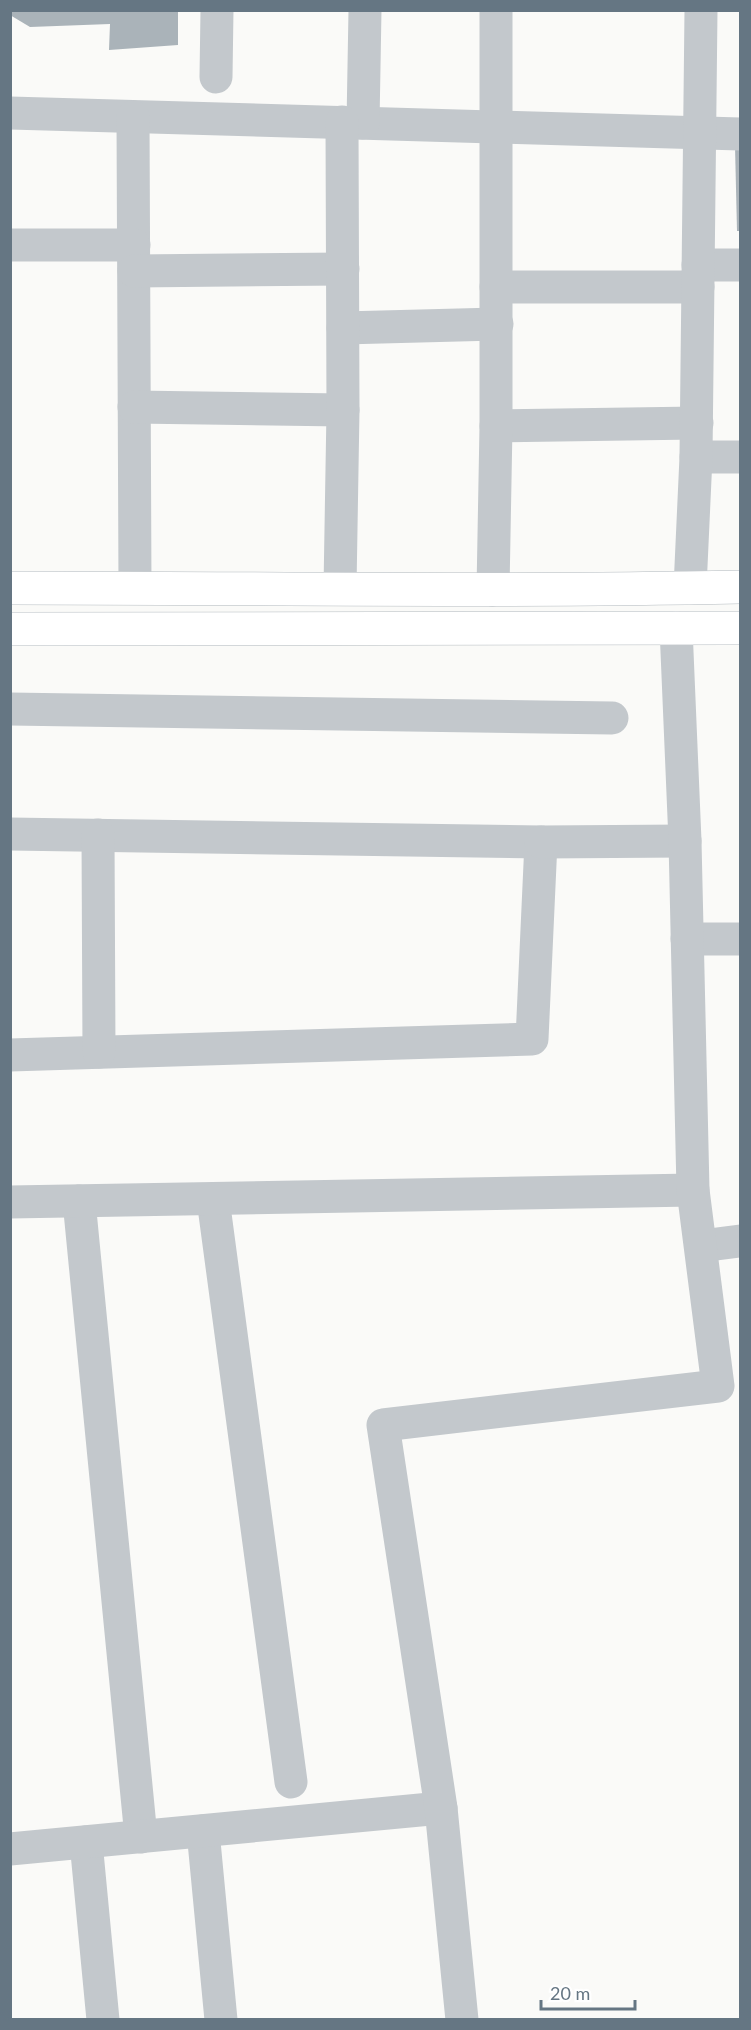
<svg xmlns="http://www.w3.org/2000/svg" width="751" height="2030" font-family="Lato,sans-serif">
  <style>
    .building { fill: #aab3b9 }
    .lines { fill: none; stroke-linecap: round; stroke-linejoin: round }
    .secondary-casing { stroke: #b3babf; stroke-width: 34 }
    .street { stroke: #c3c8cc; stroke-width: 33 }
    .secondary { stroke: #fff; stroke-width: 33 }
  </style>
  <rect width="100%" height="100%" fill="#fafaf8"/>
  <!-- building -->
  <g class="building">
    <polygon points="10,10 178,10 178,45 109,50 110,24 30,27 10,15"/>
    <polygon points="735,146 740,146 740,231 737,231"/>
  </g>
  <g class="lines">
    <defs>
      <g id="secondary">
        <path d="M 10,588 C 254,588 497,592 740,587"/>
        <polyline points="10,629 740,628"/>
      </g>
    </defs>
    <!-- secondary casing -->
    <use href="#secondary" class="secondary-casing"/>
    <!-- street -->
    <g class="street">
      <polyline points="216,77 217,10"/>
      <polyline points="10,113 740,134"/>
      <polyline points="133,117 135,587"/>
      <polyline points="363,123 365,10"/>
      <polyline points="10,245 134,245"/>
      <polyline points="698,265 740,265"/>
      <polyline points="134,271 343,269"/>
      <polyline points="496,287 698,287"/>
      <polyline points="343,328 497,324"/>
      <polyline points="134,407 343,410"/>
      <polyline points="496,426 697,423"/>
      <polyline points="696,457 740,457"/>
      <polyline points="340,588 343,410 342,122"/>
      <polyline points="690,588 696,457 701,10"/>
      <polyline points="493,590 496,426 496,10"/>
      <polyline points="10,709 612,718"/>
      <polyline points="10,834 541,842 532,1039 10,1055"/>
      <polyline points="98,835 99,1052"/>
      <polyline points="541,842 685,841"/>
      <polyline points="687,939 740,939"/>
      <polyline points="213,1199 291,1782"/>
      <polyline points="79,1201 141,1837"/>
      <polyline points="10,1202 693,1190"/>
      <polyline points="701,1246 740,1241"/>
      <polyline points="203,1831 221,2020"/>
      <polyline points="86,1842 103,2020"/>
      <polyline points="10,1849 441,1808"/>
      <polyline points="462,2020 441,1808 383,1425 718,1386 693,1190 685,841 676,628"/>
    </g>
    <!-- secondary -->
    <use href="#secondary" class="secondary"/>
  </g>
  <!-- border -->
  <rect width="751" height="2030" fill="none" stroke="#657683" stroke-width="24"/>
  <!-- scale -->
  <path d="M541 2000v9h94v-9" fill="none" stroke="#657683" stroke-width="3"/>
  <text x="550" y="2000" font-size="18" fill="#657683" stroke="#ffffff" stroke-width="4.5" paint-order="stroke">20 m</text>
</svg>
